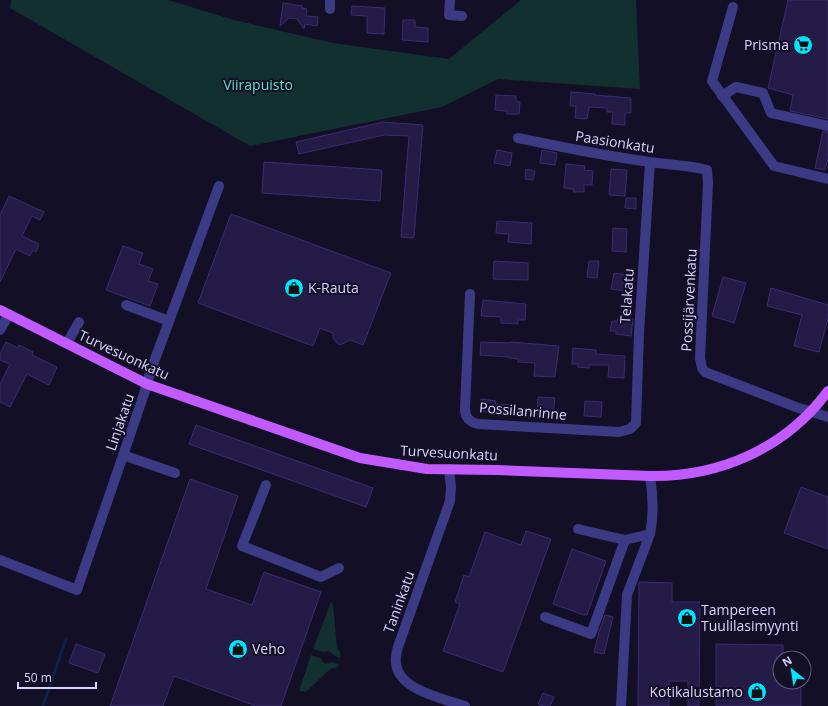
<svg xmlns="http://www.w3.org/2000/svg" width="828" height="706" font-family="'Open Sans',sans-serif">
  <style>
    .green { fill: #12302f }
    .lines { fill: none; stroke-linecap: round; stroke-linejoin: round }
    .stream { stroke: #0c2248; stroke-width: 3 }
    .building { fill: #241b47; stroke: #3b2d73 }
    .minor { stroke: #3d3a85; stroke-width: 10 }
    .major { stroke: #c25bff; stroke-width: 10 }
    .labels { text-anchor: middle; stroke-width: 4; stroke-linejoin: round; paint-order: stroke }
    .poi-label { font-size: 14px; fill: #d9d4ff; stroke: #130f26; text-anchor: start }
    .park-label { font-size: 14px; fill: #5fe0c0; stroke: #130f26 }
    .street-label { font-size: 14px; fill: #d9d4ff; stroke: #130f26 }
  </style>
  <rect width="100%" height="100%" fill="#130f26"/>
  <!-- green -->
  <g class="green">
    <polygon points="11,0 168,0 234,20 333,43 449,59 521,0 636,0 640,89 498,79 442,107 250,146 10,8"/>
    <polygon points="331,602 333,605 337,648 341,654 340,658 335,656 329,651 323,652 313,649"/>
    <polygon points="311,655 322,659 322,661 326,664 332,662 339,664 338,667 330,669 306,692 300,691 300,688"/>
  </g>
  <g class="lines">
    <!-- stream -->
    <polyline class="stream" points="43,706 66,639"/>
  </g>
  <!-- building -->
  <g class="building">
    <polygon points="788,0 828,0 828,119 790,111 793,95 768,88"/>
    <polygon points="283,3 302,6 302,8 307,9 306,16 318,17 317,26 305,24 304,29 297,19 289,18 280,26"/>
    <polygon points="352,6 385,8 384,34 367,33 367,16 351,15"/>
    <polygon points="403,20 415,20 415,27 428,28 428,42 402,40"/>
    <polygon points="571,92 595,94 594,95 631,98 631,113 625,113 625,125 612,124 613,112 607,112 607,108 589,107 587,119 575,118 576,106 570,106"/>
    <polygon points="496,95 516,96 516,101 520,102 519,114 507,114 507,111 495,110"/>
    <polygon points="383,122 423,125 414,238 401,237 409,136 384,135 299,154 296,142"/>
    <polygon points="823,131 828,132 828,158 825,170 815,168"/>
    <polygon points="497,150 512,153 510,166 494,163"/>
    <polygon points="542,150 557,153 555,165 540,163"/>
    <polygon points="264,162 382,170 380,201 262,193"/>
    <polygon points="566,164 585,166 584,170 593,171 592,185 584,185 584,192 573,192 574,189 564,188"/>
    <polygon points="526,169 535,171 533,180 525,179"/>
    <polygon points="611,169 627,170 625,196 609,195"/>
    <polygon points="9,196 44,212 40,220 32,216 22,236 39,244 36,252 33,250 30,256 16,249 0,282 0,215"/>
    <polygon points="626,198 636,198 636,209 625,208"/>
    <polygon points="231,214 391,273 363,345 350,340 340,345 337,343 333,338 333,333 320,328 313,346 198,303"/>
    <polygon points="497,221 532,223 531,244 508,242 509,234 496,233"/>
    <polygon points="613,228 627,229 626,252 612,251"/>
    <polygon points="123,246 143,253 139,264 153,269 148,281 158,284 150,306 106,290"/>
    <polygon points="494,261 528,263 528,280 493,279"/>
    <polygon points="589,261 599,261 597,278 587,277"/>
    <polygon points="614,273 629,275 626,291 611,289"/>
    <polygon points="723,277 746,283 734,323 712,316"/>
    <polygon points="771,288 828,305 828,318 819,352 794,346 802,315 767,306"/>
    <polygon points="483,300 526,304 525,320 518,320 518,324 501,323 501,317 481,316"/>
    <polygon points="618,318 633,319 631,336 616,334 616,331 610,331 612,321 617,321"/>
    <polygon points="6,342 18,348 19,345 33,352 32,355 57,367 49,385 27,374 10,407 0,402 0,384 10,364 0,360 0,354"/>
    <polygon points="481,342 510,343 511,342 559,346 555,377 534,376 535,363 518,362 518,359 509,358 509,357 480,355"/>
    <polygon points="573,348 596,350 596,354 625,356 624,378 608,377 609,365 589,365 589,368 578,367 578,364 572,364"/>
    <polygon points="538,397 555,398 553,414 537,413"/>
    <polygon points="481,399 496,401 495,404 512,405 511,415 479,411"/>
    <polygon points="585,401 602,402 601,417 584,416"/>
    <polygon points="196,425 373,488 366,507 189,444"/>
    <polygon points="190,479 238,496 206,589 252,605 264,572 321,592 281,706 256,706 174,676 163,706 110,706"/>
    <polygon points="801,487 828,497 828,549 784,533"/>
    <polygon points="526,531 551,539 503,672 443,651 460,604 455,602 464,575 469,577 485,532 521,545"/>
    <polygon points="572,549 606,561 587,615 584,615 553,604"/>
    <polygon points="639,582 672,583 672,602 700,602 699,706 688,706 688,681 669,681 669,706 638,706"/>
    <polygon points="605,615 613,617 604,654 594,652 599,632"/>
    <polygon points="76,644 105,654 98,673 69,663"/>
    <polygon points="716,644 783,645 783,658 780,658 780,682 801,682 801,706 716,706"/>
    <polygon points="543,693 554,697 550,706 544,706 538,704"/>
  </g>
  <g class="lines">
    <!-- minor -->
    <g class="minor">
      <polyline points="450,0 449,15 462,16"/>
      <polyline points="733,7 712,81 774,166 828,179"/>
      <polyline points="330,9 330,0"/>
      <polyline points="722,96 736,87 763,93 771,113 828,126"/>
      <path d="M 518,138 C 561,147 606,156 650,162 C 669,165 688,165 707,170 L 708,183 L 700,358 L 702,368 L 705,372 L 796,407 L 828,417"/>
      <path d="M 470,294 L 465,409 C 465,418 470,422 478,424 L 619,432 L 630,429 L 636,423 L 639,333 L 650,162"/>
      <polyline points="126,305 169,321"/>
      <polyline points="0,330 9,314"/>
      <polyline points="67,343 79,322"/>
      <polyline points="123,455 175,473"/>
      <path d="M 449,469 L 451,487 L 450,501 L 399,644 C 397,650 395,657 396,663 C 398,690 444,699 465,706"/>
      <polyline points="266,485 242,546 321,577 339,568"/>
      <polyline points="625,540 650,534"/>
      <polyline points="0,560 77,590 143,397 151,370 219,186"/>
      <polyline points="545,617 591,634 625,540 578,529"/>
      <path d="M 621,706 L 627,595 L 650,534 C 654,515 653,495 650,476"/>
    </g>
    <!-- major -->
    <path class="major" d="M 0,310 L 147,384 L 360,458 L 427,469 L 497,470 L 650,476 C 720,477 786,448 828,391"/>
  </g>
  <!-- icons -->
  <defs>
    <symbol id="supermarket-disc" viewBox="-11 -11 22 22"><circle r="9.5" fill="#00e5ff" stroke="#130f26"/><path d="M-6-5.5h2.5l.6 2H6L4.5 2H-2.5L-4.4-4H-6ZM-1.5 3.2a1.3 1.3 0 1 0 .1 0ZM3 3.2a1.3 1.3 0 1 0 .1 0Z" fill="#111"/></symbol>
    <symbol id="shop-disc" viewBox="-11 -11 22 22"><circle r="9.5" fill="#00e5ff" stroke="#130f26"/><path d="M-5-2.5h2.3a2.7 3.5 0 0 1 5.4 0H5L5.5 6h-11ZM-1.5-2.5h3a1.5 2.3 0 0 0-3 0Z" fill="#111"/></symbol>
  </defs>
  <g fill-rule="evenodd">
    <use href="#supermarket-disc" x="792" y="34" width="22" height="22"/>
    <use href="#shop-disc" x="283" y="277" width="22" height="22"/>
    <use href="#shop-disc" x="676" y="607" width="22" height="22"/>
    <use href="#shop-disc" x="227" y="638" width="22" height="22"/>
    <use href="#shop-disc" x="746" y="681" width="22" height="22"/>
  </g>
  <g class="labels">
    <!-- poi labels -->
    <g class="poi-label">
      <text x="789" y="50" text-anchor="end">Prisma</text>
      <text x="308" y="293">K-Rauta</text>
      <text x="701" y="615">Tampereen<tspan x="701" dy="16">Tuulilasimyynti</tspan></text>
      <text x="252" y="654">Veho</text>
      <text x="743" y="697" text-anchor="end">Kotikalustamo</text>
    </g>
    <!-- park labels -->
    <g class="park-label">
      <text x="258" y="90">Viirapuisto</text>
    </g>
    <!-- street labels -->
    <g class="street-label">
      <text transform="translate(615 142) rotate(9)" y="5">Paasionkatu</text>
      <text transform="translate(627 296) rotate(-86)" y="5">Telakatu</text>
      <text transform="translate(689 300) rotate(-87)" y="5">Possijärvenkatu</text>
      <text transform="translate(124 355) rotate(25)" y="5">Turvesuonkatu</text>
      <text transform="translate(523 411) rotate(5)" y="5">Possilanrinne</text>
      <text transform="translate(120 422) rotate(-71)" y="5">Linjakatu</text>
      <text transform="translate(449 453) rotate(3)" y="5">Turvesuonkatu</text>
      <text transform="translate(399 602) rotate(-70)" y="5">Taninkatu</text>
    </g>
  </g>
  <!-- north arrow -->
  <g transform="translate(792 670) rotate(330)"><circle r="19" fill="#130f26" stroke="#625e7d"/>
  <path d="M0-3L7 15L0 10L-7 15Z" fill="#00e5ff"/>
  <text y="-6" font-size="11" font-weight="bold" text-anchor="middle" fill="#d9d4ff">N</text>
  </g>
  <!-- scale -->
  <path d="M18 682v6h78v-6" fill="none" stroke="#d9d4ff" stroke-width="2"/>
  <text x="24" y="682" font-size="12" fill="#d9d4ff" stroke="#130f26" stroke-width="3" paint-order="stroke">50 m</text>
</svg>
